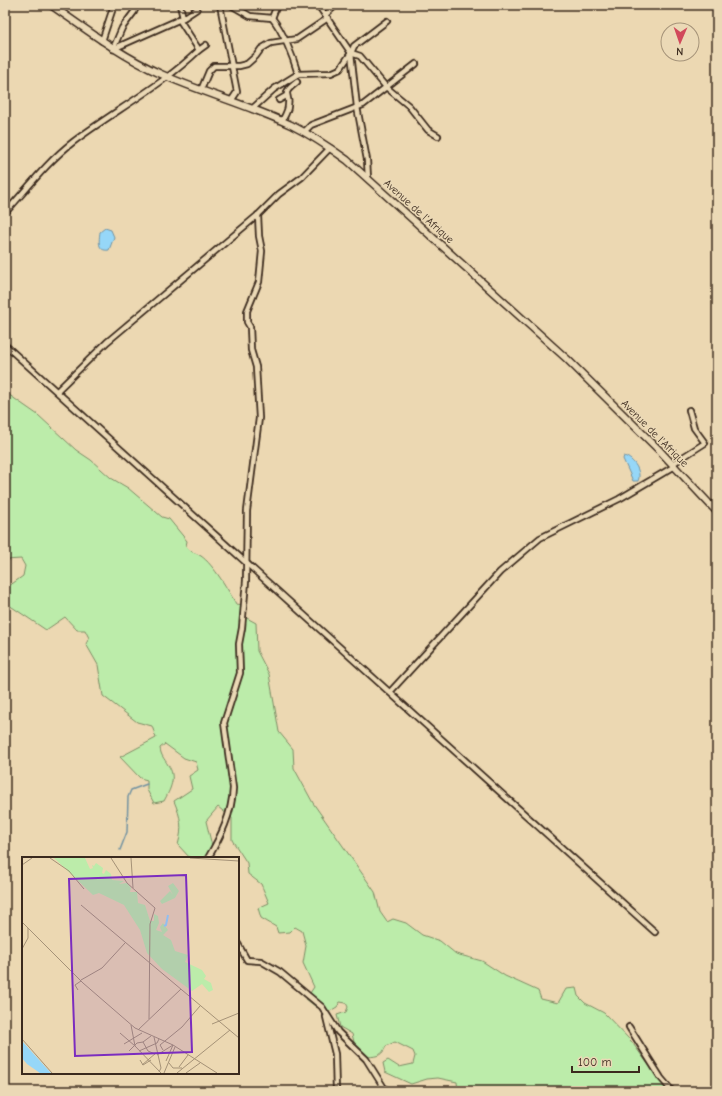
<svg xmlns="http://www.w3.org/2000/svg" width="722" height="1096" font-family="'Comic Neue',sans-serif">
  <style>
    .green { fill: #bcecaa; stroke: #7c8b64 }
    .water { fill: #96d7f8; stroke: #7292a1 }
    .lines { fill: none; stroke-linecap: round; stroke-linejoin: round }
    .stream { stroke: #7292a1; stroke-width: 1.5 }
    .street-casing { stroke: #3b2a1e; stroke-width: 8 }
    .secondary-casing { stroke: #3b2a1e; stroke-width: 9 }
    .street { stroke: #ebd9b6; stroke-width: 4.5 }
    .secondary { stroke: #ebd9b6; stroke-width: 6 }
    .labels { text-anchor: middle; stroke-width: 3; stroke-linejoin: round; paint-order: stroke }
    .street-label { font-size: 11px; fill: #3b2a1e; stroke: #ebd9b6 }
    .inset-river { fill: none; stroke: #96d7f8; stroke-width: 2 }
    .inset-road { fill: none; stroke: #a59277; stroke-width: 1 }
    .view { fill: #7b2cbf; fill-opacity: 0.15; stroke: #7b2cbf; stroke-width: 2 }
    .inset-edge { fill: none; stroke: #3b2a1e; stroke-width: 2 }
  </style>
  <rect width="100%" height="100%" fill="#ecd8b2"/>
  <filter id="ink" filterUnits="userSpaceOnUse"><feTurbulence type="fractalNoise" baseFrequency=".025" numOctaves="2"/><feDisplacementMap in="SourceGraphic" scale="8" xChannelSelector="R" yChannelSelector="G"/><feConvolveMatrix kernelMatrix="1 2 1 2 8 2 1 2 1" color-interpolation-filters="sRGB"/></filter>
  <g filter="url(#ink)">
    <!-- green -->
    <path class="green" d="M 5,392 L 38,415 L 76,450 L 91,460 L 111,478 L 128,488 L 162,517 L 169,519 L 187,541 L 186,546 C 194,555 193,551 201,556 C 213,564 229,591 236,604 L 245,605 L 245,617 L 256,623 L 257,651 L 269,674 L 279,732 L 293,749 L 294,768 L 313,803 L 375,892 L 380,912 L 387,922 L 393,919 L 406,923 L 422,935 L 440,941 L 456,954 L 482,961 L 505,976 L 538,991 L 541,999 L 558,1003 L 566,989 L 576,988 L 578,996 L 585,1003 L 604,1013 L 631,1041 L 668,1091 L 458,1091 L 457,1082 L 438,1078 L 427,1079 L 411,1084 L 385,1072 L 383,1063 L 388,1060 L 399,1067 L 413,1064 L 415,1056 L 413,1051 L 395,1042 L 386,1046 C 382,1056 378,1056 368,1057 L 355,1046 L 352,1034 L 340,1027 L 337,1015 L 346,1012 L 348,1007 L 346,1003 L 340,1002 L 337,1007 L 330,1011 L 316,1007 L 306,999 L 314,987 L 303,963 L 306,946 L 302,931 L 295,927 L 290,932 L 278,933 L 276,927 L 261,918 L 258,908 L 269,903 L 261,884 L 248,874 L 247,863 L 232,840 L 232,818 L 218,807 L 206,821 L 212,846 L 206,858 L 190,858 L 178,845 C 183,827 181,818 174,801 L 192,789 L 189,776 L 198,770 L 196,762 L 184,758 L 165,744 L 160,748 C 161,756 164,758 168,765 C 177,777 170,790 164,801 L 154,803 L 147,790 L 147,780 L 140,778 L 120,757 L 156,738 L 152,726 L 137,722 L 103,696 L 98,665 L 86,644 L 89,638 L 85,630 L 77,630 L 65,617 L 46,630 L 6,603 L 9,586 L 23,576 L 25,566 L 21,559 L 5,560 Z"/>
    <!-- water -->
    <g class="water">
      <path d="M 105,228 L 111,230 L 114,237 L 109,250 C 97,252 99,240 100,232 Z"/>
      <path d="M 624,456 C 634,459 642,472 638,481 L 633,481 L 623,459 Z"/>
    </g>
    <g class="lines">
      <!-- stream -->
      <polyline class="stream" points="120,850 127,832 128,797 131,790 147,784"/>
      <defs>
        <g id="street">
          <polyline points="180,5 183,18"/>
          <polyline points="220,5 237,92 231,101"/>
          <path d="M 231,5 L 250,16 L 272,18 C 283,31 293,57 298,74"/>
          <polyline points="318,5 351,53 357,107 367,160 368,178"/>
          <polyline points="325,15 336,5"/>
          <polyline points="272,18 277,5"/>
          <polyline points="102,41 114,5"/>
          <polyline points="113,49 185,17 197,9 196,5"/>
          <polyline points="113,49 122,28 134,12 137,5"/>
          <polyline points="199,50 206,45"/>
          <polyline points="351,53 360,56 386,87 409,106 428,130 438,136"/>
          <polyline points="201,90 209,71 214,66 239,66 247,64 256,56 261,49 271,43 297,39 328,18"/>
          <polyline points="279,100 286,96"/>
          <polyline points="252,109 274,89 298,74 331,73 340,69 351,53 354,46 387,21"/>
          <path d="M 282,121 C 284,117 288,111 288,106 C 291,92 279,96 297,82"/>
          <polyline points="304,132 311,125 363,105 416,64"/>
          <path d="M 5,213 C 27,189 47,162 73,142 C 114,111 162,86 199,50 L 179,19"/>
          <polyline points="5,345 655,932"/>
          <polyline points="57,391 107,342 258,215 279,194 302,177 330,148"/>
          <polyline points="672,464 705,443 694,428 689,410"/>
          <polyline points="390,692 500,572 540,538 619,499 675,466"/>
          <path d="M 208,858 C 221,836 232,814 233,788 L 224,723 L 240,673 L 239,644 L 242,628 L 246,581 L 247,511 L 259,418 L 256,367 L 251,350 L 250,327 L 247,322 L 247,311 L 259,282 L 262,251 L 259,236 L 258,215"/>
          <polyline points="238,944 247,960 261,961 280,972 322,1007 338,1032 366,1059 386,1091"/>
          <polyline points="326,1017 335,1054 336,1091"/>
          <polyline points="629,1027 661,1078 672,1091"/>
        </g>
        <path id="secondary" d="M 51,5 C 87,30 121,56 161,74 C 203,93 249,105 291,125 C 311,135 329,147 347,160 L 567,359 L 660,451 L 717,512"/>
      </defs>
      <!-- street casing -->
      <use href="#street" class="street-casing"/>
      <!-- secondary casing -->
      <use href="#secondary" class="secondary-casing"/>
      <!-- street -->
      <use href="#street" class="street"/>
      <!-- secondary -->
      <use href="#secondary" class="secondary"/>
    </g>
  </g>
  <g class="labels">
    <!-- street labels -->
    <g class="street-label">
      <text transform="translate(419 211) rotate(42)" y="4">Avenue de l'Afrique</text>
      <text transform="translate(655 433) rotate(45)" y="4">Avenue de l'Afrique</text>
    </g>
  </g>
  <!-- overview -->
  <g transform="translate(22 857)">
    <rect width="217" height="217" fill="#ecd8b2"/>
    <path d="M 32,1 L 63,1 L 68,12 L 71,11 L 70,8 L 72,9 L 74,6 L 81,11 L 80,16 L 82,17 L 84,13 L 89,17 L 90,23 L 102,24 L 97,27 L 105,26 L 109,31 L 108,35 L 115,35 L 116,46 L 123,48 L 128,64 L 132,64 L 132,57 L 136,59 L 137,66 L 134,73 L 140,75 L 138,70 L 141,66 L 146,73 L 141,78 L 149,83 L 153,94 L 166,98 L 163,105 L 180,113 L 184,119 L 182,122 L 189,126 L 191,133 L 187,135 L 180,127 L 170,134 L 140,112 L 125,96 L 118,73 L 102,48 L 77,36 L 71,38 ZM 151,26 L 157,34 L 153,41 L 140,47 L 138,44 L 148,34 L 151,38 L 146,29 Z" fill="#bcecaa"/>
    <path d="M 0,184 L 28,215 L 29,216 L 18,216 L 5,207 L 0,201 Z" fill="#96d7f8"/>
    <path class="inset-river" d="M 142,69 L 144,68 L 146,58"/>
    <path class="inset-road" d="M 28,1 L 47,14 L 62,32M 89,1 L 105,26 L 133,51 L 128,67 L 127,162M 109,1 L 111,31M 168,1 L 217,4M 0,8 L 10,1M 59,48 L 217,181M 0,65 L 61,126 L 113,171 L 151,188 L 195,216M 0,92 L 6,81 L 6,71M 59,123 L 80,111 L 103,86M 56,133 L 53,128 L 59,124M 190,167 L 217,156M 109,168 L 113,189 L 139,216M 116,173 L 159,132M 98,176 L 113,189M 132,180 L 139,211 L 137,215M 0,182 L 30,216M 121,185 L 126,194 L 133,197M 102,187 L 120,176M 141,193 L 138,188 L 160,170 L 178,149M 107,194 L 115,186 L 121,185 L 129,179M 117,194 L 135,186 L 137,182M 135,198 L 151,188M 118,203 L 121,208 L 129,203M 144,204 L 151,188M 147,206 L 151,211 L 160,211M 120,208 L 134,196M 157,210 L 166,198M 142,216 L 153,190M 155,216 L 208,173M 164,216 L 178,206"/>
    <path class="view" d="M 164,18 L 170,195 L 53,199 L 47,22 Z"/>
    <rect width="217" height="217" class="inset-edge"/>
  </g>
  <!-- margin -->
  <rect width="722" height="1096" fill="none" stroke="#ebd9b6" stroke-width="20"/>
  <rect x="10" y="10" width="702" height="1076" fill="none" stroke="#3b2a1e" stroke-width="1.5" filter="url(#ink)"/>
  <!-- north arrow -->
  <g transform="translate(680 42) rotate(182)"><circle r="19" fill="#ebd9b6" stroke="#a59379"/>
  <path d="M0-3L7 15L0 10L-7 15Z" fill="#d1495b"/>
  <text y="-6" font-size="11" font-weight="bold" text-anchor="middle" fill="#3b2a1e">N</text>
  </g>
  <!-- scale -->
  <path d="M572 1066v6h67v-6" fill="none" stroke="#3b2a1e" stroke-width="2"/>
  <text x="578" y="1066" font-size="12" fill="#3b2a1e" stroke="#ebd9b6" stroke-width="3" paint-order="stroke">100 m</text>
</svg>
